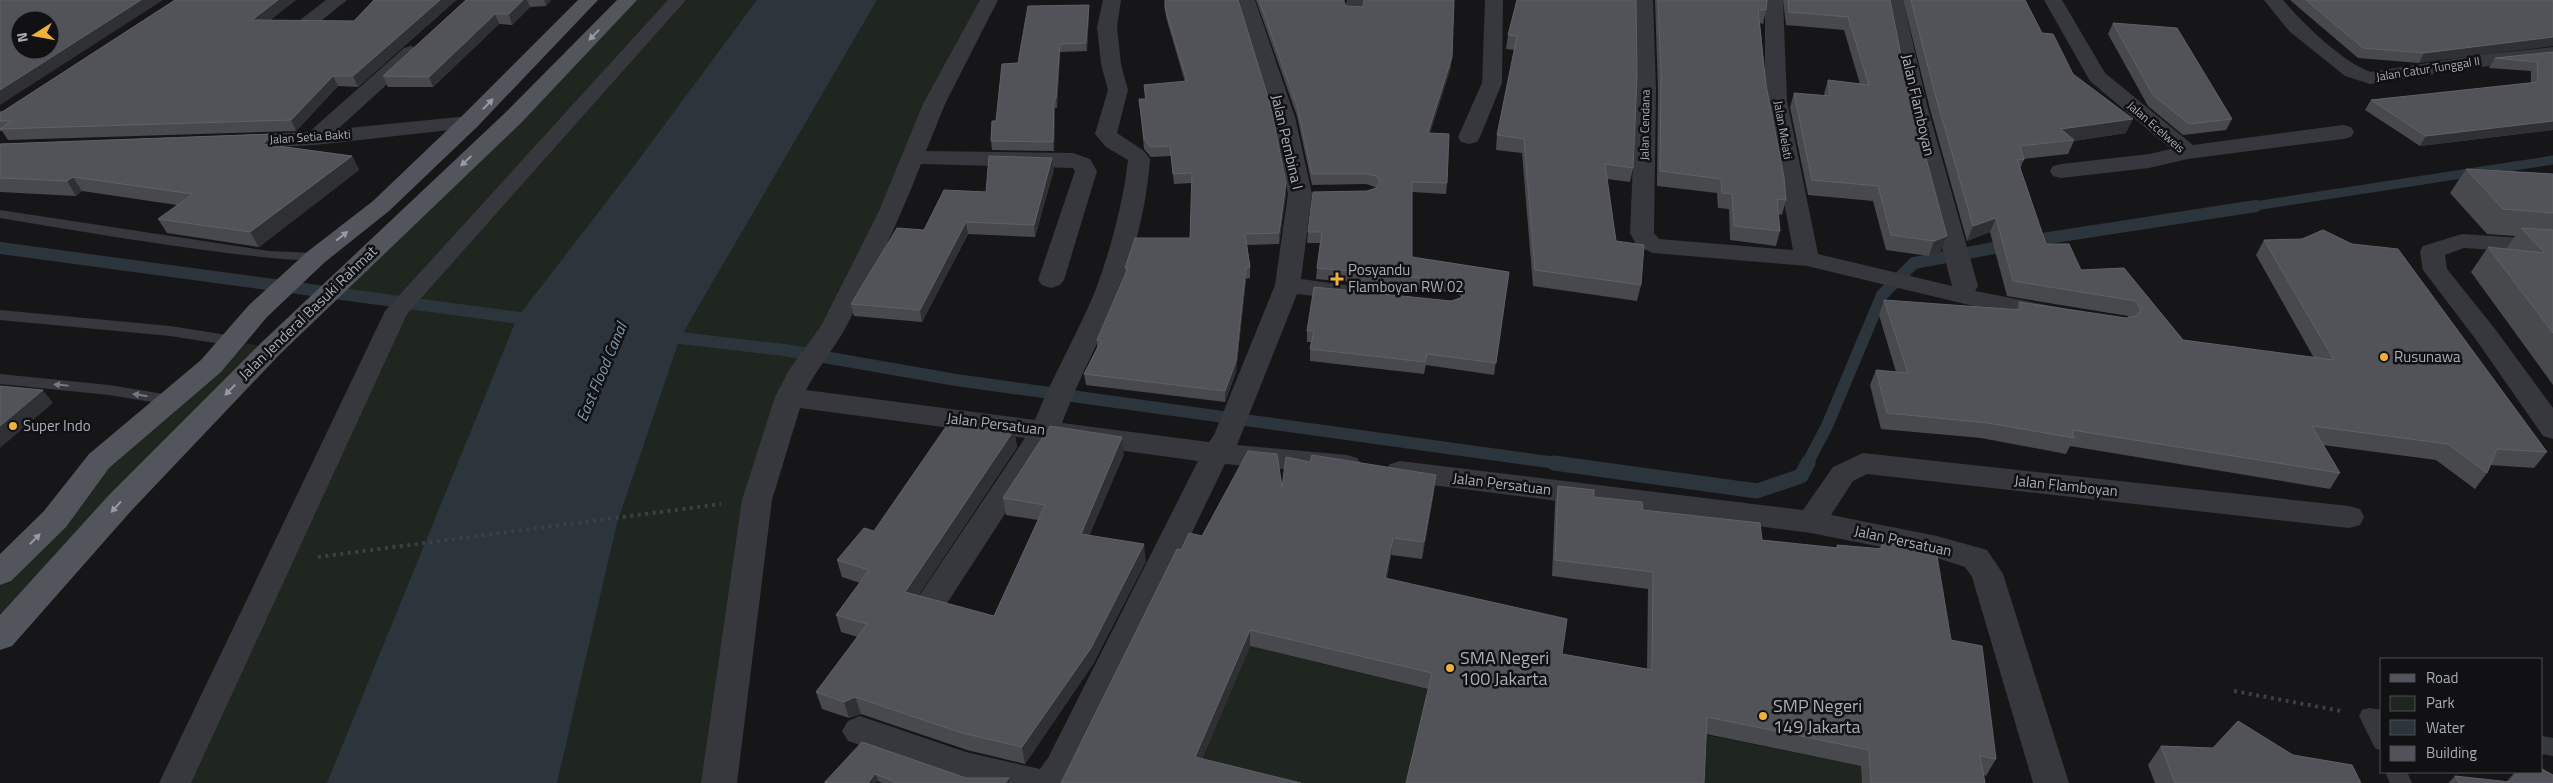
<svg xmlns="http://www.w3.org/2000/svg" width="2553" height="783" font-family="'Titillium Web',sans-serif">
  <style>
    .green { fill: #1e261f }
    .water { fill: #2c353c }
    .lines { fill: none; stroke-linecap: round; stroke-linejoin: round }
    .stream-far2 { stroke: #2c353c; stroke-width: 9 }
    .stream-far1 { stroke: #2c353c; stroke-width: 12 }
    .stream { stroke: #2c353c; stroke-width: 15 }
    .path { stroke: #3d3f44; stroke-width: 4; stroke-dasharray: 3 4.5; stroke-linecap: butt }
    .service { fill: #37383d; fill-rule: evenodd }
    .pedestrian { fill: #37383d; fill-rule: evenodd }
    .minor { fill: #37383d; fill-rule: evenodd }
    .primary { fill: #53555c; fill-rule: evenodd }
    .wall { fill: #47494d }
    .shaded-wall { fill: #2f3033 }
    .building { fill: #525359; stroke: #5f6168; fill-rule: evenodd }
    .oneway { fill: #979ba6 }
    .oneway2 { fill: #757881 }
    .poi-dot { fill: #f2b134; stroke: #111113; stroke-width: 2 }
    .labels { text-anchor: middle; stroke-width: 5; stroke-linejoin: round; paint-order: stroke }
    .far-street-label { font-size: 12px; fill: #a8adb8; stroke: #111113 }
    .street-label { font-size: 15px; fill: #a8adb8; stroke: #111113 }
    .poi-label { font-size: 15px; fill: #a8adb8; stroke: #111113; text-anchor: start }
    .water-label { font-size: 16px; font-style: italic; fill: #7f9bb3; stroke: #111113 }
    .near-poi-label { font-size: 18px; fill: #a8adb8; stroke: #111113; text-anchor: start }
  </style>
  <rect width="100%" height="100%" fill="#161618"/>
  <!-- green -->
  <g class="green">
    <polygon points="628,0 989,0 789,397 709,783 175,783 401,303 327,293"/>
    <polygon points="234,341 271,348 0,637 0,573"/>
    <polygon points="1250,646 1430,690 1408,783 1235,783 1196,773"/>
    <polygon points="1701,734 1861,766 1862,783 1699,783"/>
  </g>
  <!-- water -->
  <polygon class="water" points="757,0 877,0 680,338 617,523 557,783 327,783 517,318 631,170"/>
  <g class="lines">
    <!-- stream-far2 -->
    <polyline class="stream-far2" points="2248,207 2553,160"/>
    <!-- stream-far1 -->
    <g class="stream-far1">
      <polyline points="2029,241 2256,206"/>
      <polyline points="0,248 534,320"/>
      <polyline points="663,336 784,350 956,380 1563,464"/>
      <polyline points="1807,464 1827,426 1882,295 1914,263 2010,245"/>
    </g>
    <!-- stream -->
    <polyline class="stream" points="1554,463 1757,491 1801,476 1808,463"/>
    <!-- path -->
    <g class="path">
      <polyline points="318,557 721,504"/>
      <polyline points="2234,691 2341,711"/>
    </g>
    <!-- service -->
    <g class="service">
      <path d="M 0,210 L 269,251 L 316,253 L 323,257 C 313,272 36,224 0,218 Z"/>
      <polygon points="0,310 170,326 234,336 242,341 234,346 170,336 0,320"/>
      <polygon points="0,374 109,385 170,395 176,396 178,400 176,404 170,405 109,395 0,384"/>
      <polygon points="2369,708 2382,710 2382,751 2375,748 2359,716 2362,710"/>
      <polygon points="2542,736 2553,738 2553,756 2542,754"/>
      <polygon points="2385,772 2407,772 2412,783 2390,783"/>
    </g>
    <!-- pedestrian -->
    <polygon class="pedestrian" points="668,0 686,0 407,314 191,783 159,783 385,311"/>
    <!-- minor -->
    <g class="minor">
      <polygon points="326,0 347,0 317,24 303,24 300,20"/>
      <path d="M 980,0 L 998,0 L 945,104 L 926,151 L 1073,153 L 1090,159 L 1097,171 L 1064,280 L 1060,285 L 1051,288 L 1042,285 L 1038,280 L 1075,171 L 1073,168 L 921,164 C 900,219 874,272 847,325 C 835,348 818,367 806,390 L 1035,420 C 1053,375 1078,333 1096,289 C 1111,248 1123,203 1128,160 L 1106,147 L 1095,134 L 1108,90 L 1101,64 L 1097,27 L 1103,0 L 1121,0 L 1117,27 L 1121,64 L 1128,90 L 1117,133 L 1144,151 L 1150,159 C 1147,202 1136,249 1120,290 C 1103,335 1079,377 1062,423 L 1209,442 L 1214,435 L 1275,285 L 1288,194 L 1273,117 L 1237,0 L 1255,0 L 1295,117 L 1312,194 L 1301,279 L 1360,287 L 1364,292 L 1360,297 L 1351,300 L 1297,294 L 1237,445 L 1347,455 L 1357,458 L 1362,465 L 1357,472 L 1347,475 L 1225,464 L 1071,783 L 968,783 L 848,741 L 842,731 L 848,721 L 860,716 L 966,752 L 1040,769 L 1048,758 L 1198,461 L 1052,441 L 942,611 L 931,614 L 920,611 L 915,602 L 1025,438 L 800,408 L 772,500 L 737,783 L 701,783 L 742,500 L 775,397 L 789,370 L 821,326 L 879,211 L 923,104 Z"/>
      <polygon points="1347,0 1365,0 1361,15 1347,15 1344,11"/>
      <polygon points="1485,0 1503,0 1502,83 1480,137 1477,142 1469,144 1461,142 1458,137 1482,83"/>
      <polygon points="1635,0 1653,0 1656,90 1654,233 1659,239 1793,250 1765,101 1765,0 1783,0 1787,101 1818,254 1952,286 1906,109 1885,0 1903,0 1928,109 1978,286 1975,291 2062,308 2066,314 2062,320 2053,322 2015,316 1807,266 1653,253 1637,246 1630,233 1636,90"/>
      <polygon points="2044,0 2062,0 2105,73 2193,145 2343,125 2351,127 2354,132 2351,137 2343,139 2188,159 2149,168 2061,178 2053,176 2050,171 2053,166 2061,164 2149,154 2171,149 2090,81"/>
      <path d="M 2264,0 L 2283,0 C 2303,23 2342,62 2371,72 L 2472,56 L 2553,47 L 2553,59 L 2472,68 L 2370,84 L 2345,76 L 2289,31 Z"/>
      <polygon points="411,46 418,48 421,52 418,56 338,129 469,116 477,117 480,122 477,127 315,145 239,149 231,147 228,142 231,137 239,135 309,132 404,48"/>
      <polygon points="2462,234 2553,240 2553,254 2464,248 2445,255 2447,269 2495,329 2553,408 2553,439 2543,436 2477,341 2423,270 2420,251 2423,246"/>
      <polygon points="1863,453 2349,506 2360,509 2364,517 2360,525 2349,528 1867,474 1853,481 1831,515 1937,536 1987,550 2003,574 2069,783 2033,783 1972,577 1965,567 1937,558 1811,533 1400,481 1390,478 1385,471 1390,464 1400,461 1803,510 1833,467"/>
    </g>
    <!-- primary -->
    <g class="primary">
      <polygon points="578,0 598,0 477,127 389,211 325,262 267,317 221,372 109,468 66,527 11,581 0,585 0,554 44,511 89,454 201,360 249,305 307,252 373,201 461,117"/>
      <polygon points="617,0 637,0 522,122 280,354 131,511 12,646 0,650 0,615 109,495 262,342 506,112"/>
    </g>
  </g>
  <!-- wall -->
  <g class="wall">
    <polygon points="175,0 296,0 270,20 354,21 374,0 457,0 455,1 358,87 338,86 296,131 8,140 2,131 0,131 0,121 2,112"/>
    <polygon points="466,0 551,0 546,6 530,7 512,25 499,24 433,87 388,87 383,76"/>
    <polygon points="1256,0 1345,0 1344,4 1346,6 1451,67 1430,133 1447,183 1446,194 1412,192 1412,257 1509,272 1494,375 1426,365 1424,374 1310,361 1310,349 1311,342 1307,342 1307,331 1451,301 1461,297 1460,295 1450,292 1316,279 1317,268 1320,243 1307,243 1308,232 1367,191 1376,188 1375,187 1366,184 1312,185 1297,116"/>
    <polygon points="1517,0 1633,168 1630,182 1607,179 1616,241 1641,285 1637,301 1533,286 1522,153 1496,150 1497,135 1515,50 1506,49 1508,35"/>
    <polygon points="1655,0 1767,0 1766,10 1763,24 1760,23 1766,85 1786,200 1782,215 1778,214 1780,231 1776,246 1730,240 1729,209 1718,208 1717,193 1657,186 1658,90"/>
    <polygon points="1783,0 1890,0 1941,251 1929,256 1886,250 1873,201 1808,195 1790,107 1794,93 1825,96 1824,94 1828,80 1860,84 1844,30 1786,25"/>
    <polygon points="1903,0 2025,0 2042,33 2073,74 2126,133 2074,141 2068,154 2024,159 2020,169 2046,244 2081,270 2124,268 2183,340 2314,358 2256,255 2264,240 2547,452 2534,468 2490,465 2487,473 2475,489 2436,460 2323,445 2340,473 2330,489 2070,446 2066,454 1981,438 1881,429 1870,385 1876,370 1896,372 1879,315 1884,300 2016,310 2019,302 2126,318 2129,318 2128,316 2007,296 1990,232 1967,241 1930,109"/>
    <polygon points="2290,0 2553,0 2419,63 2358,58"/>
    <polygon points="1165,8 1286,194 1279,244 1247,245 1250,267 1250,278 1246,279 1236,372 1225,402 1086,385 1084,374 1097,348 1097,340 1126,274 1125,268 1190,238 1192,183 1174,184 1171,156 1151,157 1144,149 1139,99 1145,99 1144,85 1185,82 1166,17"/>
    <polygon points="1089,13 1087,51 1060,52 1057,108 1055,108 1054,151 992,150 991,141 996,121 1018,63"/>
    <polygon points="2113,23 2232,119 2226,130 2183,135 2148,106 2108,34"/>
    <polygon points="2553,52 2553,130 2420,146 2365,110 2371,100 2531,83 2531,71 2489,68 2495,58"/>
    <polygon points="273,134 279,146 352,156 359,170 259,247 167,233 158,219 177,205 82,191 76,196 0,192 0,144"/>
    <polygon points="1054,169 1035,237 968,234 922,322 854,316 851,304 924,230 986,192"/>
    <polygon points="2466,169 2553,174 2553,385 2471,272 2488,247 2506,249 2515,236 2487,234 2450,193"/>
    <polygon points="1014,430 1017,447 918,596 994,616 1038,520 1006,515 1003,498 1124,454 1089,535 1146,561 1093,664 1025,764 967,750 861,714 849,718 822,709 816,692 858,637 841,632 836,615 860,583 842,577 837,560 874,531"/>
    <polygon points="1558,486 1643,510 1762,540 1836,548 1837,545 1879,549 1882,542 1951,640 1996,759 1986,776 1984,775 1985,783 1862,783 1861,766 1706,734 1428,689 1250,646 1202,759 1061,783 1181,550 1282,487 1434,492 1422,559 1391,555 1387,578 1562,654 1647,669 1648,589 1552,576 1555,503"/>
    <polygon points="862,742 966,778 1010,783 882,783 878,781"/>
    <polygon points="2161,746 2293,755 2361,783 2155,783 2148,765"/>
    <polygon points="2515,772 2542,772 2553,783 2448,783 2455,776 2506,782"/>
  </g>
  <!-- shaded-wall -->
  <g class="shaded-wall">
    <polygon points="141,0 163,0 0,105 0,90"/>
    <polygon points="278,0 296,0 257,30 252,20"/>
    <polygon points="440,0 457,0 455,1 358,87 353,76"/>
    <polygon points="523,0 527,0 530,7 512,25 509,14"/>
    <polygon points="544,0 551,0 546,6"/>
    <polygon points="1089,5 1089,13 1087,51 1086,43"/>
    <polygon points="495,14 499,24 433,87 429,77"/>
    <polygon points="2553,37 2553,46 2419,63 2424,53"/>
    <polygon points="1060,44 1060,52 1057,108 1056,99"/>
    <polygon points="1452,57 1451,67 1427,143 1428,133"/>
    <polygon points="333,76 338,86 296,131 291,120"/>
    <polygon points="1054,99 1055,108 1054,151 1053,142"/>
    <polygon points="2133,119 2126,133 2074,141 2074,140 2061,129"/>
    <polygon points="2553,121 2553,130 2420,146 2426,136"/>
    <polygon points="273,134 280,148 263,144"/>
    <polygon points="352,156 359,170 259,247 250,232"/>
    <polygon points="1052,158 1054,169 1035,237 1034,225"/>
    <polygon points="73,177 82,191 76,196 67,181"/>
    <polygon points="1286,183 1286,194 1279,244 1279,233"/>
    <polygon points="1996,218 1990,232 1967,241 1973,226"/>
    <polygon points="966,222 968,234 922,322 920,310"/>
    <polygon points="1947,236 1941,251 1929,256 1934,241"/>
    <polygon points="1246,268 1246,279 1236,372 1225,402 1225,391"/>
    <polygon points="43,390 53,403 0,448 0,426"/>
    <polygon points="1014,430 1017,447 909,609 905,592"/>
    <polygon points="1122,437 1124,454 1083,551 1081,534"/>
    <polygon points="1436,475 1434,492 1422,559 1424,542"/>
    <polygon points="1393,538 1391,555 1384,594 1385,578"/>
    <polygon points="1144,544 1146,561 1093,664 1025,764 1022,747"/>
    <polygon points="1250,630 1250,646 1196,773 1195,757"/>
    <polygon points="855,697 861,714 849,718 844,702"/>
    <polygon points="875,774 878,781 876,783 868,783"/>
    <polygon points="1009,778 1010,783 1005,783"/>
  </g>
  <!-- building -->
  <g class="building">
    <path d="M 0,0 L 141,0 L 0,90 ZM 20,20 L 50,20 L 50,50 L 20,50 Z"/>
    <polygon points="175,0 278,0 252,20 354,21 374,0 440,0 353,76 333,76 291,120 0,129 11,121 0,121 0,112 2,112"/>
    <polygon points="466,0 523,0 509,14 495,14 429,77 383,76"/>
    <polygon points="1165,0 1238,0 1271,107 1286,183 1279,233 1245,234 1250,267 1246,268 1236,361 1225,391 1084,374 1101,341 1097,340 1128,268 1125,268 1135,238 1190,238 1192,173 1173,174 1170,146 1150,147 1144,138 1139,99 1146,99 1144,85 1187,81 1165,8"/>
    <polygon points="1259,0 1343,0 1346,6 1363,7 1364,0 1454,0 1452,57 1428,133 1449,134 1447,183 1412,182 1412,257 1509,272 1496,363 1427,354 1425,362 1310,349 1314,331 1307,331 1314,287 1451,301 1461,298 1466,291 1461,284 1451,281 1317,268 1322,232 1308,232 1313,192 1367,191 1376,188 1380,182 1376,176 1367,174 1312,174 1297,106"/>
    <polygon points="1517,0 1636,0 1637,76 1633,168 1605,164 1616,241 1644,245 1641,285 1535,270 1524,139 1497,135 1517,36 1508,35"/>
    <polygon points="1658,0 1767,0 1766,10 1758,10 1766,85 1784,177 1786,200 1777,199 1780,231 1734,226 1732,194 1722,193 1721,179 1660,171 1661,76"/>
    <polygon points="1788,0 1890,0 1909,95 1947,236 1934,241 1891,235 1878,186 1812,180 1794,93 1830,96 1828,80 1869,85 1848,17 1789,12"/>
    <polygon points="1911,0 2025,0 2042,33 2053,34 2073,74 2133,119 2061,129 2074,140 2020,146 2024,160 2017,159 2046,244 2069,244 2081,270 2124,268 2183,340 2334,360 2264,240 2302,239 2323,230 2352,244 2398,249 2547,452 2497,449 2487,473 2448,444 2312,426 2340,473 2072,430 2074,438 1988,423 1887,413 1876,370 1908,373 1884,300 2021,310 2019,302 2126,318 2136,316 2141,310 2136,301 2013,281 1996,218 1973,226 1935,94"/>
    <polygon points="2306,0 2553,0 2553,37 2424,53 2363,48"/>
    <polygon points="1089,5 1086,43 1060,44 1056,99 1054,99 1053,142 991,141 992,121 996,121 1002,64 1018,63 1028,6"/>
    <polygon points="2113,23 2177,28 2232,119 2189,124 2153,95"/>
    <polygon points="2553,52 2553,121 2426,136 2371,100 2538,82 2537,62 2495,58"/>
    <polygon points="273,134 263,144 352,156 250,232 158,219 193,194 73,177 67,181 0,178 0,144"/>
    <polygon points="989,156 1052,158 1034,225 966,222 920,310 851,304 897,228 924,230 944,190 986,192"/>
    <polygon points="2466,169 2553,174 2553,213 2503,209"/>
    <polygon points="2521,228 2553,230 2553,333 2488,247 2545,253"/>
    <polygon points="0,386 43,390 0,426"/>
    <polygon points="952,418 1014,430 905,592 994,616 1045,505 1003,498 1050,426 1122,437 1081,534 1144,544 1091,648 1022,747 962,733 855,697 844,702 816,692 867,624 836,615 869,570 837,560 864,528 874,531"/>
    <polygon points="1248,451 1277,454 1282,487 1286,457 1310,462 1312,455 1436,475 1424,542 1393,538 1385,578 1567,619 1562,654 1652,670 1653,572 1555,560 1558,486 1594,490 1594,497 1642,502 1643,510 1760,523 1762,540 1838,548 1837,545 1883,549 1882,542 1936,550 1951,640 1982,646 1996,759 1980,756 1985,783 1871,783 1869,750 1707,717 1704,783 1406,783 1432,673 1250,630 1195,757 1301,783 1061,783 1177,549 1181,550 1189,533 1202,536"/>
    <polygon points="2238,721 2293,755 2352,765 2361,783 2175,783 2161,746 2213,748"/>
    <polygon points="862,742 966,778 1009,778 1005,783 898,783 875,774 868,783 824,783"/>
    <polygon points="2542,769 2553,775 2553,783 2459,783 2455,776 2510,782 2518,772 2542,772"/>
  </g>
  <!-- one-way arrows -->
  <defs><path id="oneway-solid" d="M-6-.8H1V-3.2L6.5 0L1 3.2V.8H-6Z" transform="scale(1.25)"/></defs>
  <g class="oneway">
    <use href="#oneway-solid" transform="translate(594 35) rotate(134)"/>
    <use href="#oneway-solid" transform="translate(488 104) rotate(-46)"/>
    <use href="#oneway-solid" transform="translate(466 161) rotate(137)"/>
    <use href="#oneway-solid" transform="translate(342 236) rotate(-38)"/>
    <use href="#oneway-solid" transform="translate(230 390) rotate(134)"/>
    <use href="#oneway-solid" transform="translate(116 507) rotate(132)"/>
    <use href="#oneway-solid" transform="translate(35 539) rotate(-45)"/>
  </g>
  <g class="oneway2">
    <use href="#oneway-solid" transform="translate(61 385) rotate(-174)"/>
    <use href="#oneway-solid" transform="translate(140 395) rotate(-171)"/>
  </g>
  <!-- markers -->
  <g class="poi-dot">
    <path d="M1334.5 271.5h5v5h5v5h-5v5h-5v-5h-5v-5h5z"/>
    <circle cx="2384" cy="357" r="5"/>
    <circle cx="13" cy="426" r="5"/>
    <circle cx="1450" cy="668" r="5"/>
    <circle cx="1763" cy="716" r="5"/>
  </g>
  <g class="labels">
    <!-- far-street labels -->
    <g class="far-street-label">
      <text transform="translate(2428 69) rotate(-9)" y="4">Jalan Catur Tunggal II</text>
      <text transform="translate(1645 125) rotate(-89)" y="4">Jalan Cendana</text>
      <text transform="translate(2156 127) rotate(41)" y="4">Jalan Ecelweis</text>
      <text transform="translate(1783 130) rotate(80)" y="4">Jalan Melati</text>
      <text transform="translate(310 137) rotate(-4)" y="4">Jalan Setia Bakti</text>
    </g>
    <!-- street labels -->
    <g class="street-label">
      <text transform="translate(1918 105) rotate(77)" y="5">Jalan Flamboyan</text>
      <text transform="translate(1287 142) rotate(77)" y="5">Jalan Pembina I</text>
      <text transform="translate(308 313) rotate(-44)" y="5">Jalan Jenderal Basuki Rahmat</text>
      <text transform="translate(996 424) rotate(7)" y="5">Jalan Persatuan</text>
      <text transform="translate(1502 484) rotate(7)" y="5">Jalan Persatuan</text>
      <text transform="translate(2066 486) rotate(6)" y="5">Jalan Flamboyan</text>
      <text transform="translate(1903 541) rotate(12)" y="5">Jalan Persatuan</text>
    </g>
    <!-- poi labels -->
    <g class="poi-label">
      <text x="1348" y="275">Posyandu<tspan x="1348" dy="17">Flamboyan RW 02</tspan></text>
      <text x="2394" y="362">Rusunawa</text>
      <text x="23" y="431">Super Indo</text>
    </g>
    <!-- water labels -->
    <g class="water-label">
      <text transform="translate(601 372) rotate(-67)" y="6">East Flood Canal</text>
    </g>
    <!-- near-poi labels -->
    <g class="near-poi-label">
      <text x="1460" y="664">SMA Negeri<tspan x="1460" dy="21">100 Jakarta</tspan></text>
      <text x="1773" y="712">SMP Negeri<tspan x="1773" dy="21">149 Jakarta</tspan></text>
    </g>
  </g>
  <!-- legend -->
  <rect x="2380" y="658" width="162" height="115" fill="#111113" stroke="#4d4f55"/>
  <rect x="2390" y="674" width="25" height="8" fill="#53555c" stroke="#4d4f55"/>
  <text x="2426" y="683" font-size="15" fill="#a8adb8">Road</text>
  <rect x="2390" y="696" width="25" height="15" fill="#1e261f" stroke="#4d4f55"/>
  <text x="2426" y="708" font-size="15" fill="#a8adb8">Park</text>
  <rect x="2390" y="720" width="25" height="15" fill="#2c353c" stroke="#4d4f55"/>
  <text x="2426" y="733" font-size="15" fill="#a8adb8">Water</text>
  <rect x="2390" y="746" width="25" height="15" fill="#525359" stroke="#4d4f55"/>
  <text x="2426" y="758" font-size="15" fill="#a8adb8">Building</text>
  <!-- north arrow -->
  <g transform="translate(35 35) rotate(259)"><circle r="24" fill="#111113" stroke="#4d4f55"/>
  <path d="M0-4L9 19L0 12L-9 19Z" fill="#f2b134"/>
  <text y="-8" font-size="14" font-weight="bold" text-anchor="middle" fill="#a8adb8">N</text>
  </g>
</svg>
